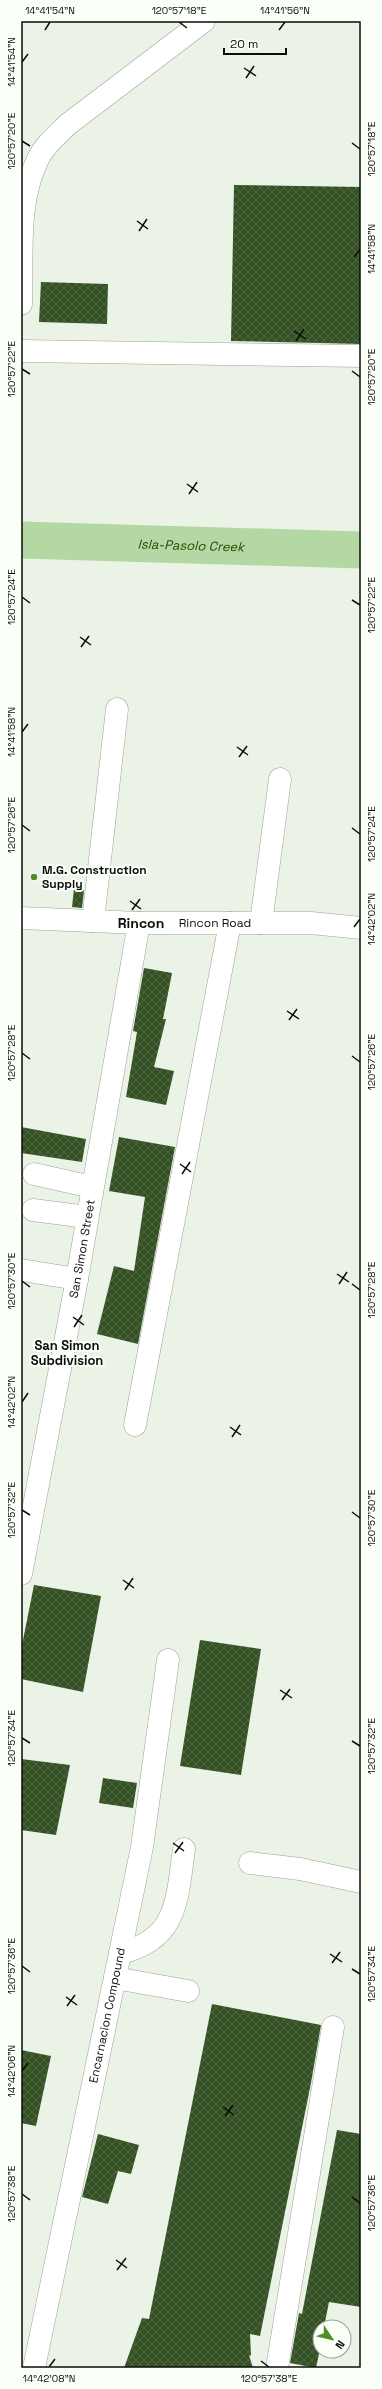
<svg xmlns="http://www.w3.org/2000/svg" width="382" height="2389" font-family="'Space Grotesk',sans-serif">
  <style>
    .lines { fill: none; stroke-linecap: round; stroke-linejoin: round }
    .river { stroke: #b4d8a4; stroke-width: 37 }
    .building { fill: url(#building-cross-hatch) }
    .minor-casing { stroke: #9ba298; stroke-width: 23 }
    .minor { stroke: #fff; stroke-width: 22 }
    .ticks { fill: none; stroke: #0b0d0a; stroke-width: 1.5 }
    .poi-dot { fill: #4f8c2b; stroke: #fafff8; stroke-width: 1.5 }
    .labels { text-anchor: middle; stroke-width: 4; stroke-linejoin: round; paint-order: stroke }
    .poi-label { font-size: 12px; font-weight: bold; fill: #0b0d0a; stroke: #fafff8; text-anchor: start }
    .street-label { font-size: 12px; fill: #0b0d0a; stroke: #fafff8 }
    .water-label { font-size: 13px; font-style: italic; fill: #224c01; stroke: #fafff8 }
    .neighbourhood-label { font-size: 13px; font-weight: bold; fill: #0b0d0a; stroke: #fafff8 }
    .quarter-label { font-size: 14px; font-weight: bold; fill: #0b0d0a; stroke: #fafff8 }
    .neatline { fill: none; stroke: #0b0d0a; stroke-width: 1.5 }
    .ticks-label { font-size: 10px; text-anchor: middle; fill: #0b0d0a }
  </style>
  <defs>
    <pattern id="building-cross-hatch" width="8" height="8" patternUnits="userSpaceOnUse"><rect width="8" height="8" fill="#345224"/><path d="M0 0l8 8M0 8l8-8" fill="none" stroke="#4e6641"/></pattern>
  </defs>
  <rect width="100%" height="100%" fill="#ebf3e7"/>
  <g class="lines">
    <!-- river -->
    <path class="river" id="s1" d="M 21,540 L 361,550"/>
  </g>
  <!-- building -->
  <g class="building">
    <polygon points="234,185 361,187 361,344 231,341"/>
    <polygon points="41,282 108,284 107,324 39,322"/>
    <polygon points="74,889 84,890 82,908 72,907"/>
    <polygon points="144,968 172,973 163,1019 166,1019 154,1067 174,1071 166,1105 126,1097 137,1032 133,1031"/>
    <polygon points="21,1127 86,1139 82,1162 21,1153"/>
    <polygon points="119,1137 175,1147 138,1344 97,1334 114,1266 134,1271 145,1197 109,1191"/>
    <polygon points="34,1585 101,1596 83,1692 21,1679 21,1650"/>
    <polygon points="200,1640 261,1649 241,1775 180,1766"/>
    <polygon points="21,1759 70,1765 56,1835 21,1830"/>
    <polygon points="103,1778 137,1783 133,1808 99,1803"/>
    <polygon points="212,2004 321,2025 311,2083 260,2336 250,2334 251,2356 249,2355 253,2368 124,2368 142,2318 149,2319"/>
    <polygon points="21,2050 51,2056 36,2126 21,2123"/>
    <polygon points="337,2130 361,2134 361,2307 329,2302 324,2327 320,2327 320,2349 316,2368 290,2363 299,2313 302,2314"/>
    <polygon points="98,2134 139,2145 131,2174 118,2171 108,2204 82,2197"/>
  </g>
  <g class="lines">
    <defs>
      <g id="minor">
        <path d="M 21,304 C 23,257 16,203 38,159 C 44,146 57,135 67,125 L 204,21"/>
        <polyline points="21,351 361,356"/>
        <path id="s2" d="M 21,918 L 139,923 L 311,923 L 361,928"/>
        <polyline points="93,921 117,709"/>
        <polyline points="261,923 280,779"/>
        <polyline points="34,1174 92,1187"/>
        <polyline points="33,1210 87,1217"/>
        <polyline points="21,1270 77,1279"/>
        <polyline points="135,1425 230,923"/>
        <path id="s3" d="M 21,1574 L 77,1279 L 139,923"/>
        <polyline points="250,1863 300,1869 361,1882"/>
        <path d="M 120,1953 C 178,1940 177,1899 184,1849"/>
        <polyline points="115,1978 188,1991"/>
        <path id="s4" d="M 34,2368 L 142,1847 L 168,1660"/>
        <polyline points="277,2368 333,2027"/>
      </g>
    </defs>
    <!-- minor casing -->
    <use href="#minor" class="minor-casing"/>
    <!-- minor -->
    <use href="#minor" class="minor"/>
  </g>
  <!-- ticks -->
  <path class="ticks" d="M 179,22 L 187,28M 45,30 L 50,22M 279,30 L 285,22M 22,62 L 28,54M 244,68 L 256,76M 246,78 L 254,66M 22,141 L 30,146M 352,143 L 360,149M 137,221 L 148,229M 139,231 L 147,219M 354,257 L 360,249M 294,331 L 306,339M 296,341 L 304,329M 22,369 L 30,374M 352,371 L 360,377M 187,484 L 198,492M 189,494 L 197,482M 22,597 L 30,603M 352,600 L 360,605M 80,637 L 91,645M 81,647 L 89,636M 22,732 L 28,724M 237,747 L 248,755M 239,757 L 247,746M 22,825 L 30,831M 352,828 L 360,834M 130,901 L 141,909M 132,910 L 140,899M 354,927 L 360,919M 287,1011 L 299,1019M 289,1020 L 297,1009M 22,1053 L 30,1059M 352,1056 L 360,1062M 180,1164 L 191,1172M 182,1174 L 190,1162M 337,1274 L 349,1282M 22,1281 L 30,1287M 339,1284 L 347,1272M 352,1284 L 360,1290M 73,1317 L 84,1325M 74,1327 L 82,1315M 22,1402 L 28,1393M 230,1427 L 241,1435M 232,1437 L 240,1425M 22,1510 L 30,1515M 352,1512 L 360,1518M 123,1580 L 134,1588M 125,1590 L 133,1578M 280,1690 L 292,1698M 282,1700 L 290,1689M 22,1738 L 30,1743M 352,1741 L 360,1746M 173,1843 L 184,1851M 175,1853 L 183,1842M 330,1954 L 342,1962M 332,1963 L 340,1952M 22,1966 L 30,1972M 352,1969 L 360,1974M 66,1997 L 77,2005M 67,2006 L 75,1995M 22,2071 L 28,2063M 223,2107 L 234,2115M 225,2116 L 233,2105M 22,2194 L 30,2200M 352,2197 L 360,2203M 116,2260 L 127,2268M 117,2270 L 126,2258M 261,2361 L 269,2367M 49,2367 L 55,2359"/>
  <!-- markers -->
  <circle class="poi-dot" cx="34" cy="877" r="4"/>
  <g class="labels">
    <!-- poi labels -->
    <g class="poi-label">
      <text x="42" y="874">M.G. Construction<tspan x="42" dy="14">Supply</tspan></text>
    </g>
    <!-- street labels -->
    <g class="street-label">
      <text dy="4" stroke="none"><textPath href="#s2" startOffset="194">Rincon Road</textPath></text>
      <text dy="4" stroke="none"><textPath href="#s3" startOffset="331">San Simon Street</textPath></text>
      <text dy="4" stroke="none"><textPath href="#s4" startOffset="360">Encarnacion Compound</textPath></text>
    </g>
    <!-- water labels -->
    <g class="water-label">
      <text dy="5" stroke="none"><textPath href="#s1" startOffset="170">Isla-Pasolo Creek</textPath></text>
    </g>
    <!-- neighbourhood labels -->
    <g class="neighbourhood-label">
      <text x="67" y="1350">San Simon<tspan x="67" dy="15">Subdivision</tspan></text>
    </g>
    <!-- quarter labels -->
    <g class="quarter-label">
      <text x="141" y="928">Rincon</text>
    </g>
  </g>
  <!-- border -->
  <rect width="382" height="2389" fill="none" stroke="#fafff8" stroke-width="44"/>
  <!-- north arrow -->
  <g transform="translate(332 2339) rotate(125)"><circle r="19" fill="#fafff8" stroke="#9a9e99"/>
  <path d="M0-3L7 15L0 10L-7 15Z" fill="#4f8c2b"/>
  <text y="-6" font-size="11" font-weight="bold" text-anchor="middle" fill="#0b0d0a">N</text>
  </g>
  <!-- scale -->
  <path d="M224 48v6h62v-6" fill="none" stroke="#0b0d0a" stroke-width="2"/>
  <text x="230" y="48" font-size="12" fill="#0b0d0a" stroke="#fafff8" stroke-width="3" paint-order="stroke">20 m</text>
  <rect x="22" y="22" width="338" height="2345" class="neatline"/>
  <g class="ticks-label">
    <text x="50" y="14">14°41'54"N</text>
    <text x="179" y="14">120°57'18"E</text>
    <text x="285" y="14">14°41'56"N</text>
    <text transform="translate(11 62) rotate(-90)" y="4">14°41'54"N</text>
    <text transform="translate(11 141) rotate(-90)" y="4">120°57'20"E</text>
    <text transform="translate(371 149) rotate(-90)" y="4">120°57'18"E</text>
    <text transform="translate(371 249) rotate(-90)" y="4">14°41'58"N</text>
    <text transform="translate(11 369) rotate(-90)" y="4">120°57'22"E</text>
    <text transform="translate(371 377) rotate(-90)" y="4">120°57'20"E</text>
    <text transform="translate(11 597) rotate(-90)" y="4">120°57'24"E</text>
    <text transform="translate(371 605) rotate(-90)" y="4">120°57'22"E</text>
    <text transform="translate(11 732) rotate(-90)" y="4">14°41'58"N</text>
    <text transform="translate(11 825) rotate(-90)" y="4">120°57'26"E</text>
    <text transform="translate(371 834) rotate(-90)" y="4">120°57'24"E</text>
    <text transform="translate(371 919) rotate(-90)" y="4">14°42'02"N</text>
    <text transform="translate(11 1053) rotate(-90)" y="4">120°57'28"E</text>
    <text transform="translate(371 1062) rotate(-90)" y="4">120°57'26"E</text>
    <text transform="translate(11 1281) rotate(-90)" y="4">120°57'30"E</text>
    <text transform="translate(371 1290) rotate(-90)" y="4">120°57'28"E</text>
    <text transform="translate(11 1402) rotate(-90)" y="4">14°42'02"N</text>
    <text transform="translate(11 1510) rotate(-90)" y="4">120°57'32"E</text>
    <text transform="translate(371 1518) rotate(-90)" y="4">120°57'30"E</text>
    <text transform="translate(11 1738) rotate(-90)" y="4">120°57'34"E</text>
    <text transform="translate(371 1746) rotate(-90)" y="4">120°57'32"E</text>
    <text transform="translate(11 1966) rotate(-90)" y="4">120°57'36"E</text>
    <text transform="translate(371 1974) rotate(-90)" y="4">120°57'34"E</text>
    <text transform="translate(11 2071) rotate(-90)" y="4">14°42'06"N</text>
    <text transform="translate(11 2194) rotate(-90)" y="4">120°57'38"E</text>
    <text transform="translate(371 2203) rotate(-90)" y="4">120°57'36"E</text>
    <text x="49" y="2382">14°42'08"N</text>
    <text x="269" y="2382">120°57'38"E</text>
  </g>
</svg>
